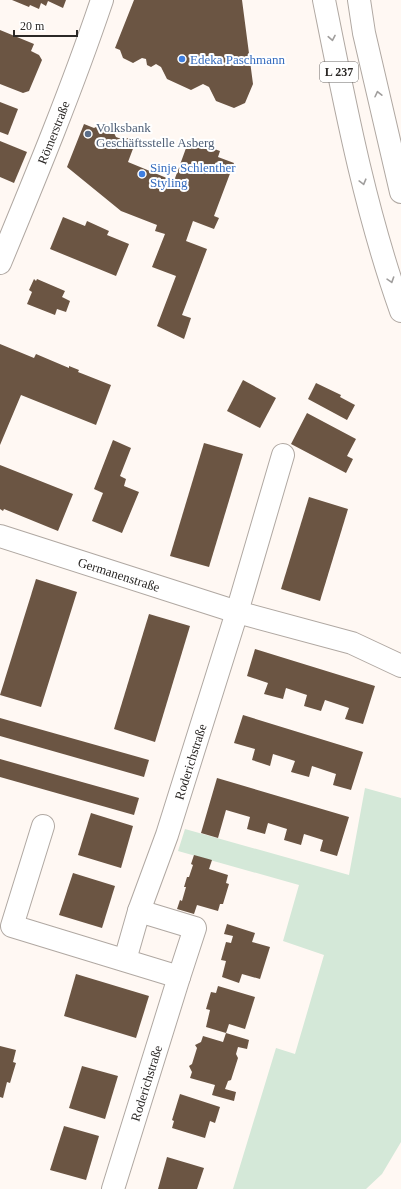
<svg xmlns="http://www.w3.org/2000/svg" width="401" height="1189" font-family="Georgia,serif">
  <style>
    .green { fill: #d4e8d8 }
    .building { fill: #6b5543 }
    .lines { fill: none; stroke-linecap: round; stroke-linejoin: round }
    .minor-casing { stroke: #b0a8a2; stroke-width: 24 }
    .highway-casing { stroke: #b0a8a2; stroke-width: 24 }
    .minor { stroke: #fff; stroke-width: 22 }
    .highway { stroke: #fff; stroke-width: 22 }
    .oneway { stroke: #a09e9d }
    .shop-dot { fill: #3f7fe0; stroke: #fff; stroke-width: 1.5 }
    .service-dot { fill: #5c6f8a; stroke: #fff; stroke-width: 1.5 }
    .labels { text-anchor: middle; stroke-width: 4; stroke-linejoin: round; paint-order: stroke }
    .shield { fill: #fff; stroke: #6b6867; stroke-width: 1 }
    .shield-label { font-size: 12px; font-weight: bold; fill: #2b2826 }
    .shop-label { font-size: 13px; fill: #366cbe; stroke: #fff; text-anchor: start }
    .service-label { font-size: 13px; fill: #4e5e75; stroke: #fff; text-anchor: start }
    .street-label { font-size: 13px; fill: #2b2826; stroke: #fff }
  </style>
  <rect width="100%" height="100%" fill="#fff8f3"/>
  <!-- green -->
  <polygon class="green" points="365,788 401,798 401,1142 382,1174 366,1189 233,1189 276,1048 295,1054 324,955 283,941 299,885 178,851 185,829 349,875"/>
  <!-- building -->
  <g class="building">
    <polygon points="12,0 66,0 63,8 48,1 46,6 41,3 39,9 30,5 29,7"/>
    <polygon points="134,0 242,0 253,84 245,103 234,108 216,101 209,87 203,84 191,90 167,79 161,67 156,64 151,67 147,65 146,59 142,58 133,63 123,58 120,50 115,48"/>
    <polygon points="0,30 34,44 31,51 39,55 42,60 29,91 23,93 0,84"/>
    <polygon points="0,102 18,109 8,135 0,132"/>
    <polygon points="84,124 94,128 102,124 112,129 116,137 124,140 128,138 133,140 134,146 128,162 174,181 189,140 220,151 218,157 234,163 214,216 219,218 214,229 193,221 186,241 207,249 182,315 191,318 184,339 157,326 176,276 152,267 165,234 155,231 157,225 121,211 67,167"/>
    <polygon points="0,141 27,152 14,183 0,177"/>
    <polygon points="63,217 85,226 87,221 109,231 107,235 129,244 116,276 50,249"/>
    <polygon points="34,279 36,281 37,279 65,291 62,297 70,301 66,312 57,309 55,315 27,304 32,292 29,290"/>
    <polygon points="0,344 34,358 36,354 69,368 69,366 79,370 78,372 111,385 96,425 21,395 0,445"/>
    <polygon points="243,380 276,398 260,428 227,411"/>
    <polygon points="316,383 341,395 340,397 355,405 347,420 308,399"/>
    <polygon points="307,413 356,439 347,456 353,459 346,473 291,444"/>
    <polygon points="113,440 131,448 120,476 126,479 124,486 139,492 122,533 92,521 103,493 94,489"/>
    <polygon points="204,443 243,454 209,567 170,556"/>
    <polygon points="0,465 73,494 58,531 4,509 3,511 0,509"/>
    <polygon points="309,497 348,509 320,601 281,589"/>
    <polygon points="36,579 77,592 41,707 0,695"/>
    <polygon points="149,614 190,626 155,742 114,729"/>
    <polygon points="255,649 375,686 363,724 345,719 349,708 325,700 321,711 304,706 307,695 286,688 283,699 264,694 268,683 247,676"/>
    <polygon points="243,715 363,752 351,790 333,785 336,774 312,766 309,777 291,772 295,761 273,754 270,766 252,760 255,749 234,743"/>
    <polygon points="0,718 149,760 144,777 0,736"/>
    <polygon points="0,759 139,798 134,815 0,777"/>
    <polygon points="217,778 349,817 337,856 320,851 323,840 304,834 301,845 284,840 287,829 268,823 265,834 247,829 250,817 226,810 218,838 201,833"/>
    <polygon points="91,813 133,826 121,868 78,855"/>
    <polygon points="194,855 212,860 209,869 228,875 226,883 229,884 223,904 220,904 218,911 197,905 194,914 177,909 180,900 182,901 186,887 184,887 187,877 189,877 193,865 191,864"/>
    <polygon points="73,873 115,886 102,928 59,915"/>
    <polygon points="227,924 255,933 252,942 270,947 260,979 242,974 239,983 222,977 226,961 221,960 226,942 231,943 233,936 224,934"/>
    <polygon points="76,974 149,996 136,1038 64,1016"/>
    <polygon points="218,986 255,997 245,1029 229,1024 226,1033 206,1027 210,1010 206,1009 211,992 216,993"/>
    <polygon points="226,1033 249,1040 247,1049 238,1047 236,1054 238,1058 231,1080 228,1081 225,1089 236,1092 234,1101 212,1095 215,1085 190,1078 192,1072 189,1066 192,1064 197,1048 195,1045 201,1042 203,1036 223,1042"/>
    <polygon points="0,1046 16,1050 13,1062 16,1063 10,1083 7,1082 3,1098 0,1097"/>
    <polygon points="82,1066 118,1076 105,1119 69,1108"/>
    <polygon points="180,1094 220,1107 215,1123 210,1121 205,1138 172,1128 174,1121 172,1120"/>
    <polygon points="64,1126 99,1136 86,1180 50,1170"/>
    <polygon points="167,1157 204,1168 197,1189 158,1189"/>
  </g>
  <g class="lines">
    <defs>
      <g id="minor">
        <path id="s1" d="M 0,263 C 36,176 72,89 102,0"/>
        <path id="s2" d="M 0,536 L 237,612 L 352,643 L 401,666"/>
        <polyline points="43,826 12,926 179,977 195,928 139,911 125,960"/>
        <path id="s3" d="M 139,911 L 167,835 L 237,612 L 283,455"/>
        <path id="s4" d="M 113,1189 L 179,977"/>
      </g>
      <g id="highway">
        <path d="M 324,0 C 345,105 365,210 401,311"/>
        <polyline points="359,0 364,33 401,192"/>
      </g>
    </defs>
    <!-- minor casing -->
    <use href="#minor" class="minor-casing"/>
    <!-- highway casing -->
    <use href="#highway" class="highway-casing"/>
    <!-- minor -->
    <use href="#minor" class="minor"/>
    <!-- highway -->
    <use href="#highway" class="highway"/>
  </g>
  <!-- one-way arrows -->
  <defs><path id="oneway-chevron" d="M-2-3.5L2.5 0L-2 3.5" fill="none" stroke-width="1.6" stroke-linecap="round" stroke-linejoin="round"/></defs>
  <g class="oneway">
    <use href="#oneway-chevron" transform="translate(332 38) rotate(79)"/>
    <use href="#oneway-chevron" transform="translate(378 94) rotate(-103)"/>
    <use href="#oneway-chevron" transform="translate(363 182) rotate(75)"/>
    <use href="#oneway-chevron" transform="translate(391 280) rotate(72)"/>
  </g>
  <!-- markers -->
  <g class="shop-dot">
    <circle cx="182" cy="59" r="4"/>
    <circle cx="142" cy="174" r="4"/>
  </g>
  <circle class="service-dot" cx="88" cy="134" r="4"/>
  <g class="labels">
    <!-- shield labels -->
    <rect class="shield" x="320" y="62" width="38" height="20" rx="3"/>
    <g class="shield-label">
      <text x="339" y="76">L 237</text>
    </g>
    <!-- shop labels -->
    <g class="shop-label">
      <text x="190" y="64">Edeka Paschmann</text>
      <text x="150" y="172">Sinje Schlenther<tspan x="150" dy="15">Styling</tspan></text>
    </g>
    <!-- service labels -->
    <g class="service-label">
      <text x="96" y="132">Volksbank<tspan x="96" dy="15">Geschäftsstelle Asberg</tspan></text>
    </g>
    <!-- street labels -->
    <g class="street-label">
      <text dy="5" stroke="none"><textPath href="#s1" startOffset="141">Römerstraße</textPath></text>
      <text dy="5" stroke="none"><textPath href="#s2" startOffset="125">Germanenstraße</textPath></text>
      <text dy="5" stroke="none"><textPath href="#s3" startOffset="158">Roderichstraße</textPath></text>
      <text dy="5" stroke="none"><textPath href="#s4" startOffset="111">Roderichstraße</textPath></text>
    </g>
  </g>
  <!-- scale -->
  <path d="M14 30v6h63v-6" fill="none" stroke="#2b2826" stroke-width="2"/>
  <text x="20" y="30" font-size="12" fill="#2b2826" stroke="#ffffff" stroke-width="3" paint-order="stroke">20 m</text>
</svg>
